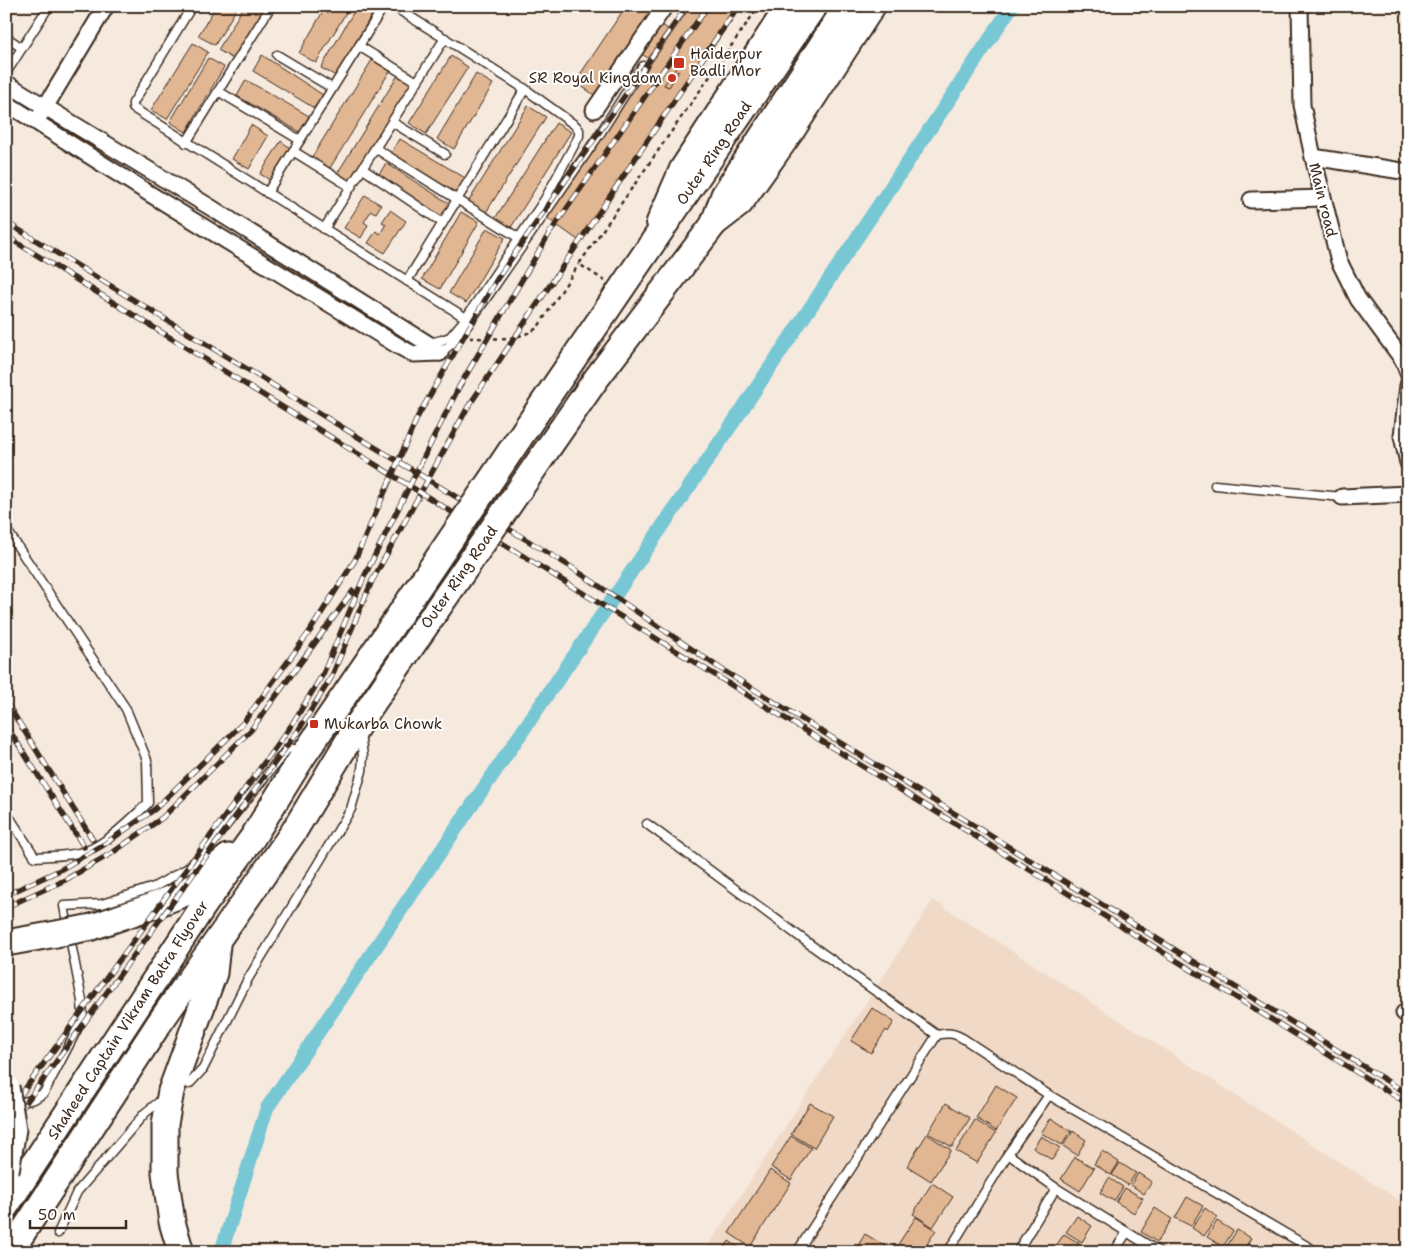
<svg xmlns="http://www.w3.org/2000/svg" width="1414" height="1258" font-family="'Shantell Sans',sans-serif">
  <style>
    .built { fill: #f0dac7 }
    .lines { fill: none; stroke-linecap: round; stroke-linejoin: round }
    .canal { stroke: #78c7d4; stroke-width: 14 }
    .building { fill: #e1b692; stroke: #3b2a1e }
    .service-casing { stroke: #3b2a1e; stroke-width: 11 }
    .minor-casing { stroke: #3b2a1e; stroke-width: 19 }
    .primary-casing { stroke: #3b2a1e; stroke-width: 28 }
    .trunk-casing { stroke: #3b2a1e; stroke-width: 29 }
    .path { stroke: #3b2a1e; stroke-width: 2.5; stroke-dasharray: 4 4; stroke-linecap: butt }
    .service { stroke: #fff; stroke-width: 8 }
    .minor { stroke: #fff; stroke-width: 15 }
    .primary { stroke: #fff; stroke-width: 24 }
    .trunk { stroke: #fff; stroke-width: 25 }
    .rail-casing { stroke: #3b2a1e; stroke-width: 5.5 }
    .rail { stroke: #fff; stroke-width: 4; stroke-dasharray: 11; stroke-linecap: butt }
    .trunk-bridge-casing { stroke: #3b2a1e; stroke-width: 29; stroke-linecap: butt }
    .trunk-bridge { stroke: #fff; stroke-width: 25 }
    .poi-dot { fill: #c8321e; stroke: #fff; stroke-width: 2 }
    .labels { text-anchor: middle; stroke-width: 4; stroke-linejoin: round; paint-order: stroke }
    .poi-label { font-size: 15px; fill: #3b2a1e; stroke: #fff; text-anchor: start }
    .street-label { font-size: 15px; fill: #3b2a1e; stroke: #fff }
  </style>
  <rect width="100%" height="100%" fill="#f6e9de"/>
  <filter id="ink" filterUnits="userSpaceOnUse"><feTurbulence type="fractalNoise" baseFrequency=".02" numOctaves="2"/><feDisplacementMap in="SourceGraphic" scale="10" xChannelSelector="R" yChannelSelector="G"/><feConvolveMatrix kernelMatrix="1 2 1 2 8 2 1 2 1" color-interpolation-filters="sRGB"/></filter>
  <g filter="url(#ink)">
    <!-- built -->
    <polygon class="built" points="933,900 1408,1206 1408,1252 704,1252"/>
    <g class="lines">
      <!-- canal -->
      <polyline class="canal" points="221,1252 267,1108 464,817 743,408 1012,6"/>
    </g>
    <!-- building -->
    <g class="building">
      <polygon points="216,6 238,6 215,45 198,36"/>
      <polygon points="244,6 267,6 235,60 218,50"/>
      <polygon points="326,6 350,6 316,63 299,53"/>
      <polygon points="357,6 367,6 374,11 336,76 321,68"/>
      <polygon points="626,6 654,6 648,16 668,29 648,58 630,47 596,96 575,82"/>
      <polygon points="691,6 742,6 578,240 544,216"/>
      <polygon points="193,43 208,52 167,119 151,110"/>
      <polygon points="262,55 323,95 314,108 253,71"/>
      <polygon points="451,56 468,67 426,134 409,123"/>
      <polygon points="208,58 224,67 186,132 170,122"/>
      <polygon points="372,60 390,71 330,168 312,157"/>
      <polygon points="675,69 679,71 669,87 664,85"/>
      <polygon points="476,74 493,84 454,149 437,139"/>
      <polygon points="398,75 413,84 352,184 337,174"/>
      <polygon points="246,80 309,116 300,132 237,96"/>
      <polygon points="528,106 546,117 485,214 467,204"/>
      <polygon points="556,123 571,132 510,229 494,220"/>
      <polygon points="251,125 268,136 249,169 232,159"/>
      <polygon points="400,139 467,179 456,196 389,156"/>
      <polygon points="281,141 290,148 270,180 260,174"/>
      <polygon points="386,163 450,204 441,217 378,176"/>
      <polygon points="365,195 381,205 376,213 371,211 364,222 368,225 361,238 344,228"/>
      <polygon points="390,210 406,221 385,253 368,243 376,231 380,234 386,224 382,222"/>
      <polygon points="461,212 479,222 440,289 422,279"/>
      <polygon points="487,228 505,238 466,303 449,293"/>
      <polygon points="872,1008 894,1022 888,1032 886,1030 871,1053 851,1041"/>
      <polygon points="996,1085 1017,1098 996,1131 976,1118"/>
      <polygon points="810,1103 833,1116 814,1148 791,1134"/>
      <polygon points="946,1103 970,1118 952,1147 928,1133"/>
      <polygon points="1051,1118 1071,1131 1062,1145 1041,1133"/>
      <polygon points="975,1120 996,1133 977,1163 956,1151"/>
      <polygon points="1073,1131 1086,1140 1077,1155 1063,1146"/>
      <polygon points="927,1134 951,1150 931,1181 907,1166"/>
      <polygon points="791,1136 811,1148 791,1180 771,1167"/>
      <polygon points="1041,1136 1060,1148 1052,1160 1033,1148"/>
      <polygon points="1102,1151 1119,1162 1111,1175 1094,1164"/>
      <polygon points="1075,1157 1094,1168 1080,1191 1061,1179"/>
      <polygon points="1120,1163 1136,1173 1128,1185 1112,1175"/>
      <polygon points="770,1170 791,1183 750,1247 729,1233"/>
      <polygon points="1138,1173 1152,1182 1144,1194 1131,1185"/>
      <polygon points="1109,1178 1123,1187 1114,1201 1100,1193"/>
      <polygon points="932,1183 953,1197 933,1227 913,1214"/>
      <polygon points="1125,1188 1143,1198 1134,1213 1116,1202"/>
      <polygon points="1187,1197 1203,1206 1191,1226 1175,1218"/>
      <polygon points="1155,1208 1172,1219 1157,1242 1141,1232"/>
      <polygon points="1205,1208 1217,1217 1204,1236 1192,1228"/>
      <polygon points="1077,1216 1092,1226 1082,1242 1066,1232"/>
      <polygon points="916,1217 936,1230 922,1252 899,1252 895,1249"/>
      <polygon points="1217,1221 1233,1231 1223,1247 1207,1237"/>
      <polygon points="1237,1230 1251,1238 1242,1252 1229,1252 1225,1249"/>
      <polygon points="865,1234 890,1249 888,1252 854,1252"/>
      <polygon points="1064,1234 1079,1243 1074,1252 1059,1252 1054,1249"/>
      <polygon points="729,1241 746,1252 722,1252"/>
      <polygon points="1248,1243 1262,1252 1243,1252"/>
    </g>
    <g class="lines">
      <defs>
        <g id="service">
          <polyline points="192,6 133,103 133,108 466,318"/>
          <polyline points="393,6 525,89 576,126 579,130 579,136 545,199 466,318 450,337 442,340 429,343"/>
          <polyline points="6,37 22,48"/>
          <polyline points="359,46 417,82"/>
          <polyline points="277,55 332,88"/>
          <polyline points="6,73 49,6"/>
          <polyline points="218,91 300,140"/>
          <polyline points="392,122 445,154"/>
          <polyline points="186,143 271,6"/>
          <polyline points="375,148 519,238"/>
          <polyline points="293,151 351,187"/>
          <polyline points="363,169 443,223"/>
          <polyline points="267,193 384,6"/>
          <polyline points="324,229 445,38"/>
          <polyline points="407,281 525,89"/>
          <polyline points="440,353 458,339 599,135 643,66"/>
          <polyline points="1215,485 1342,497"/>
          <path d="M 6,529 L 126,709 L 147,760 L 148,803 C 131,819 114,837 93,848 C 77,856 52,856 35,857 L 6,812"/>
          <polyline points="647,824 815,948 937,1035"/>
          <polyline points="189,1084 203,1069 248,979 351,809 362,771 363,756 360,733"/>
          <polyline points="13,1105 34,1099 44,1093 83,1018 82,1001 64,906 102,904 154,887 188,868 207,849 288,748 293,749 300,753"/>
          <polyline points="1008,1154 1056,1188 1159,1252"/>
          <polyline points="58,1233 77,1192 145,1113 159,1102"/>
          <path d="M 797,1252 L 937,1035 C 948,1032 954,1033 964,1039 L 1049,1095 L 1317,1252"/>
          <polyline points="948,1252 1008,1154 1049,1095"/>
          <polyline points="1017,1252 1056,1188"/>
          <polyline points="1114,1252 1127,1232"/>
        </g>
        <g id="minor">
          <polyline points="1300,6 1302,105 1313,157 1339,261 1358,299 1403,360 1408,373"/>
          <polyline points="6,83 210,207 427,343 440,353"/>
          <polyline points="6,103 150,194 400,347 413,354 440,353"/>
          <polyline points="594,110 665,6"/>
          <polyline points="41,114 106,6"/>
          <polyline points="1313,157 1408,172"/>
          <polyline points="1251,200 1323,198"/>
          <polyline points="1408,385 1402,436 1408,463"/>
          <polyline points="1342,497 1408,494"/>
          <polyline points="1404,1013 1408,1011"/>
        </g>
        <g id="primary">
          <polyline points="659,222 682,169 788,6"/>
          <polyline points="713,225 740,204 794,128 873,6"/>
        </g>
        <g id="trunk">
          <polyline points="518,440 814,6"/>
          <polyline points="544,454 596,379 713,225 724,195 847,6"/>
          <polyline points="92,927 147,908 185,893 228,857"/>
          <polyline points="6,943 56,934"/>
          <polyline points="6,1206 204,905 253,837 303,756 409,601"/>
          <polyline points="10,1252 158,1025 294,831 359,723 431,618"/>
          <polyline points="181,1252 172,1222 165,1173 165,1124 171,1091 214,973 217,945"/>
        </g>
      </defs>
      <!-- service casing -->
      <use href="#service" class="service-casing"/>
      <!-- minor casing -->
      <use href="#minor" class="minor-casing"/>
      <!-- primary casing -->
      <use href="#primary" class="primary-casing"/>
      <!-- trunk casing -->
      <use href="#trunk" class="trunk-casing"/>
      <!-- path -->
      <g class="path">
        <polyline points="605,281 579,264 759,6"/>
        <path d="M 470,338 C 493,338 519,342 538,327 L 579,264"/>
      </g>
      <!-- service -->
      <use href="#service" class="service"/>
      <!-- minor -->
      <use href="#minor" class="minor"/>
      <!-- primary -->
      <use href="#primary" class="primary"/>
      <!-- trunk -->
      <use href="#trunk" class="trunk"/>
      <defs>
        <g id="rail">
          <polyline points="6,222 571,567 721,669 1408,1094"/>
          <polyline points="6,236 1408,1104"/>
          <polyline points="6,702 93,840"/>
          <polyline points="6,725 84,847"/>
          <polyline points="6,895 60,870 106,843 155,809 243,723 310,631 355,560 418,416 497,279 687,6"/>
          <polyline points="6,907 65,880 112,853 162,818 251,730 353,591"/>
          <polyline points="6,1115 291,726 323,674 364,577 459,387 549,234 708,6"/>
          <polyline points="6,1130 298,731 331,678 372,581 468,407 738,6"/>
        </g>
      </defs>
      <!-- rail casing -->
      <use href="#rail" class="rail-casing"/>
      <!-- rail -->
      <use href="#rail" class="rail"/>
      <defs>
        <g id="trunk-bridge">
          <polyline points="409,601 518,440"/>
          <polyline points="431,618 544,454"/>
          <polyline points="56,934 92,927"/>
          <polyline points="6,1087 13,1129 6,1171"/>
        </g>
      </defs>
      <!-- trunk-bridge casing -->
      <use href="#trunk-bridge" class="trunk-bridge-casing"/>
      <!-- trunk-bridge -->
      <use href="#trunk-bridge" class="trunk-bridge"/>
    </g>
  </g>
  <!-- markers -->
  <g class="poi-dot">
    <rect x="673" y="57" width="12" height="12" rx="2.5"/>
    <circle cx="672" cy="78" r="5"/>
    <rect x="309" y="719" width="10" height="10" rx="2.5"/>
  </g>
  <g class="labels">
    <!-- poi labels -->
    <g class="poi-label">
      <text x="690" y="59">Haiderpur<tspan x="690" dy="17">Badli Mor</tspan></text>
      <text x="662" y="83" text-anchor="end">SR Royal Kingdom</text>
      <text x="324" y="729">Mukarba Chowk</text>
    </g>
    <!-- street labels -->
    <g class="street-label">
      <text transform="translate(714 153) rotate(-56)" y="5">Outer Ring Road</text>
      <text transform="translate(1323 200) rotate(76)" y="5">Main road</text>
      <text transform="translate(459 577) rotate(-55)" y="5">Outer Ring Road</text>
      <text transform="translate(128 1020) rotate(-57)" y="5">Shaheed Captain Vikram Batra Flyover</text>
    </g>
  </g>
  <!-- margin -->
  <rect width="1414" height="1258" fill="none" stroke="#fff" stroke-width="25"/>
  <rect x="12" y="12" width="1389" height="1233" fill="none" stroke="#3b2a1e" stroke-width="2" filter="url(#ink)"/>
  <!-- scale -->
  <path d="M30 1220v8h96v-8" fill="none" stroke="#3b2a1e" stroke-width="2.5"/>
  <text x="38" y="1220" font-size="15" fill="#3b2a1e" stroke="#ffffff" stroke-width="4" paint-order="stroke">50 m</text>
</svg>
